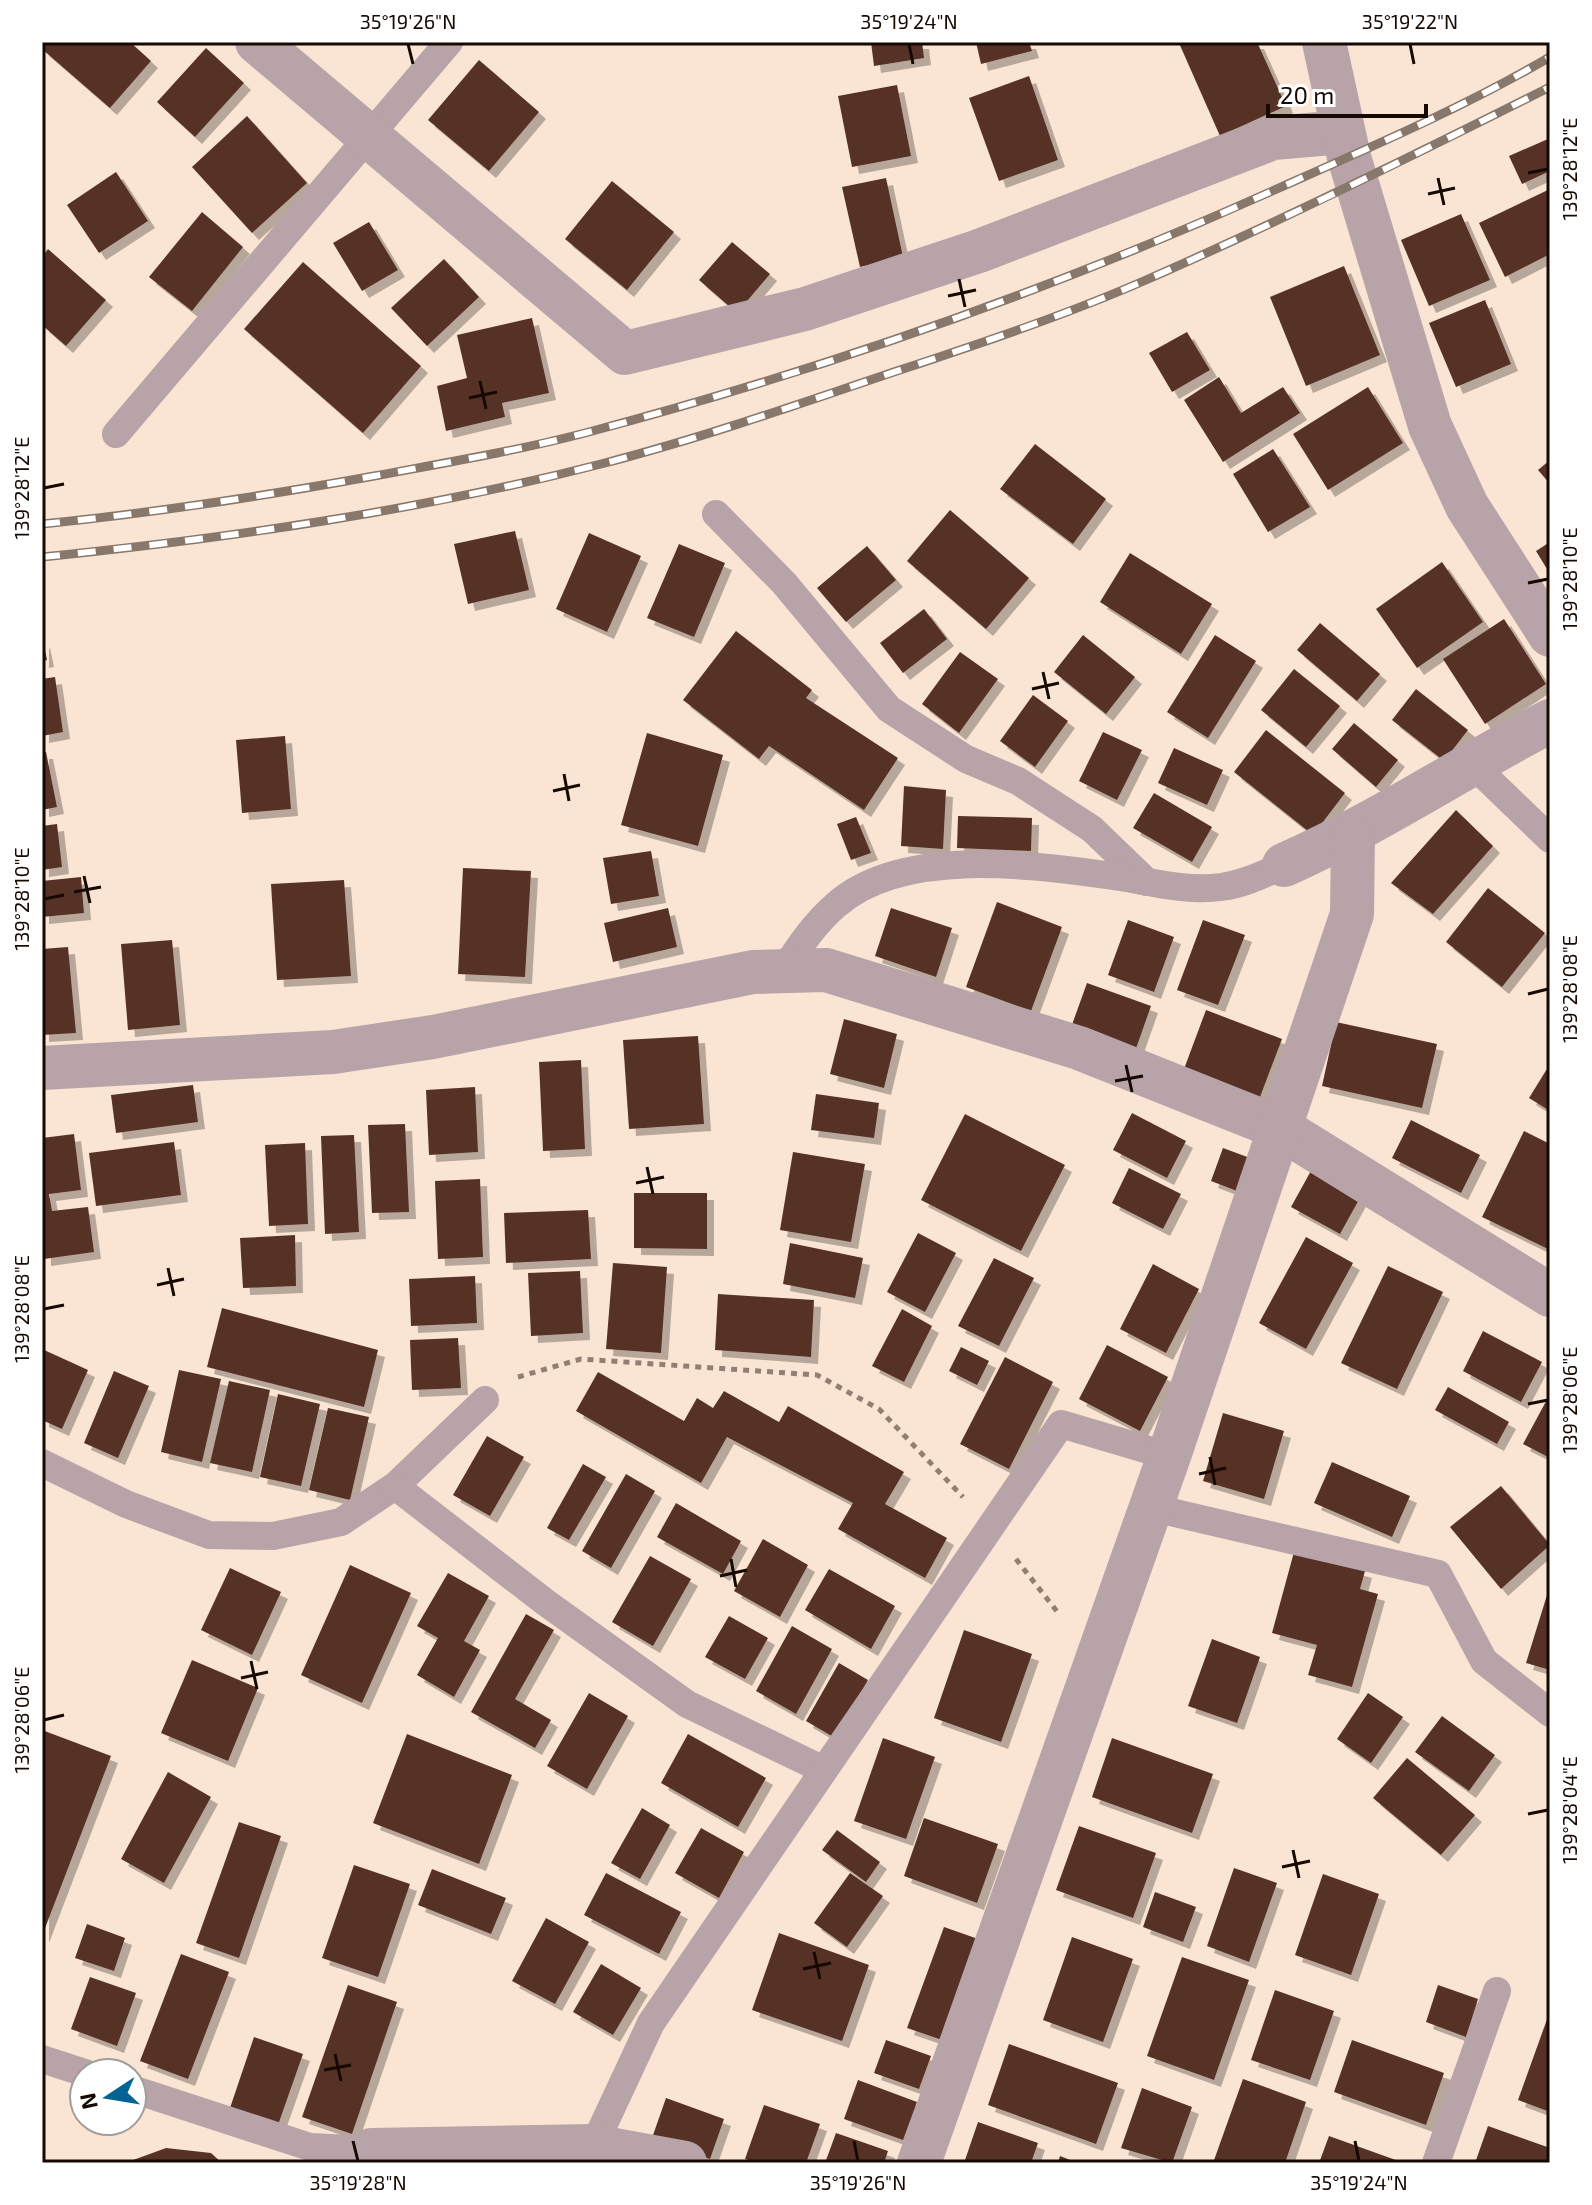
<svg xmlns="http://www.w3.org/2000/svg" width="1592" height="2205" font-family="'Exo 2',sans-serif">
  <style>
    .building { fill: #563327; filter: url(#shadow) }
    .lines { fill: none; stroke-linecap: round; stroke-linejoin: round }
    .path { stroke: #917f73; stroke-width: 5; stroke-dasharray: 6 6; stroke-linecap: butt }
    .lane { stroke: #b8a3a9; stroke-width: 28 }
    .street { stroke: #b8a3a9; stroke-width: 44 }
    .rail-casing { stroke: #88776b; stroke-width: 9 }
    .rail { stroke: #fff; stroke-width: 6; stroke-dasharray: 18; stroke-linecap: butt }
    .ticks { fill: none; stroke: #150902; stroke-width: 3 }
    .neatline { fill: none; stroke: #150902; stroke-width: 3 }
    .ticks-label { font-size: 20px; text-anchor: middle; fill: #150902 }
  </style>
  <defs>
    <filter id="shadow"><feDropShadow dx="7" dy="7" stdDeviation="0" flood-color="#0004"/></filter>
  </defs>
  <rect width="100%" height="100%" fill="#fae4d3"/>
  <!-- building -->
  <g class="building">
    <polygon points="47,42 130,42 151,61 110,108 42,49"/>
    <polygon points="871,42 922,42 924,58 874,66"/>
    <polygon points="976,42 1029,42 1032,51 981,64"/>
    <polygon points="1257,42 1286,106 1220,136 1179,43"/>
    <polygon points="206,48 244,83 195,137 157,102"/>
    <polygon points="479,60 539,112 489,171 428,120"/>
    <polygon points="1029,76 1058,160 999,181 969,98"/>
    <polygon points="897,85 911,156 852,167 838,96"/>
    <polygon points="247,116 307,183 252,233 192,167"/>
    <polygon points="1548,139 1550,171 1522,184 1509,156"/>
    <polygon points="116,172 148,221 99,253 67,205"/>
    <polygon points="886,178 903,257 860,267 842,187"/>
    <polygon points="612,181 674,232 627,290 565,239"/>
    <polygon points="1550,189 1550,254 1505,277 1479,223"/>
    <polygon points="202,212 243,247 192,311 149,277"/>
    <polygon points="1461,214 1490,280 1429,306 1401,240"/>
    <polygon points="369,222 398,270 362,291 333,243"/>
    <polygon points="732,242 770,274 737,313 699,280"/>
    <polygon points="48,249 106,300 66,346 42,325 42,257"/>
    <polygon points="444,259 479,297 427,346 391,308"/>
    <polygon points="303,262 421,366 363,433 244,329"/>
    <polygon points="1344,266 1380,355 1306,386 1270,297"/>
    <polygon points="1485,300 1511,364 1456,387 1429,323"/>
    <polygon points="532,318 549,393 502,403 505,417 446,431 437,386 467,378 457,335"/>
    <polygon points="1187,332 1210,370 1172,392 1149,353"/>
    <polygon points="1219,377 1241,413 1283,387 1300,413 1223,462 1184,400"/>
    <polygon points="1368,387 1403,443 1328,490 1293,434"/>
    <polygon points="1035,444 1106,499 1073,544 1000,489"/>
    <polygon points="1273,449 1310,507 1268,532 1233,474"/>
    <polygon points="1550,460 1550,484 1538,470"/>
    <polygon points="950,510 1029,578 986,629 907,561"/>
    <polygon points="515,531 529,590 468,604 454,544"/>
    <polygon points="589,533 641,556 607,632 556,609"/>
    <polygon points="1550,542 1550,574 1536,551"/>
    <polygon points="679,544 725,563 694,637 647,618"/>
    <polygon points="867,546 896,580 846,622 817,588"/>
    <polygon points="1130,553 1212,604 1181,654 1100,602"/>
    <polygon points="1442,562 1483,622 1417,668 1376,609"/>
    <polygon points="924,609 947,639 903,673 880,643"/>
    <polygon points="1504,619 1546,684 1485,724 1443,659"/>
    <polygon points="1320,623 1380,674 1357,701 1297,650"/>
    <polygon points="736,631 812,690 806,698 898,758 864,810 769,746 759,759 683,700"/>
    <polygon points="1083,635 1135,677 1106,714 1054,672"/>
    <polygon points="1215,635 1256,661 1208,738 1167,712"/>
    <polygon points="43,641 47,660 42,661 42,642"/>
    <polygon points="960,652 998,679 959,733 922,704"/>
    <polygon points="1294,669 1340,706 1306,747 1261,710"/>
    <polygon points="55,677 63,732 42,736 42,679"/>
    <polygon points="1416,689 1468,730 1444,761 1392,720"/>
    <polygon points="1033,695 1068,721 1035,767 1000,741"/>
    <polygon points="1354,723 1398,760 1376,787 1332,749"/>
    <polygon points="1266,730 1345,793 1313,835 1234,772"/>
    <polygon points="1103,732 1142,750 1117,800 1079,781"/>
    <polygon points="647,733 723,755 698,846 621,825"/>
    <polygon points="285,736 291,809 242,813 236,740"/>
    <polygon points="1174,748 1223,770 1207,805 1158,783"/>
    <polygon points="42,752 46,752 57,807 42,810"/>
    <polygon points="904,786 946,790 943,849 901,846"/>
    <polygon points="1154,793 1212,827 1192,862 1133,828"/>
    <polygon points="1456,810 1493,846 1433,914 1391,883"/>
    <polygon points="958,816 1032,818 1031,851 957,848"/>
    <polygon points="856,817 871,853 851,860 837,824"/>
    <polygon points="57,824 62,867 42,870 42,826"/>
    <polygon points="651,851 659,896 611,904 603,858"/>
    <polygon points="463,868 531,871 525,977 458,974"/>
    <polygon points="81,877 84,913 42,917 42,881"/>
    <polygon points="344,880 351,976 277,980 271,884"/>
    <polygon points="1488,888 1545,933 1502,987 1446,942"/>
    <polygon points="997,902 1062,927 1031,1011 966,987"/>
    <polygon points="668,908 677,947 613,962 604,923"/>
    <polygon points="891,908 952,928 936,977 875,956"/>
    <polygon points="1128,920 1174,937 1154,992 1108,975"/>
    <polygon points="1203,920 1245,935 1218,1005 1177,990"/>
    <polygon points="172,940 180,1025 128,1030 121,944"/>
    <polygon points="68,947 76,1033 42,1035 42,949"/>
    <polygon points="1087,983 1151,1006 1133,1057 1069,1033"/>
    <polygon points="1206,1010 1282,1039 1260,1097 1184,1069"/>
    <polygon points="844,1019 897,1034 884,1088 830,1074"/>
    <polygon points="1336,1022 1437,1044 1422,1108 1322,1086"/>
    <polygon points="698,1036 704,1124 629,1129 623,1040"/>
    <polygon points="581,1060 585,1149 543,1151 539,1062"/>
    <polygon points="1550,1064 1550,1111 1529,1098"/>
    <polygon points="193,1085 198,1122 116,1133 111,1095"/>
    <polygon points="475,1087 478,1152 429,1155 426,1090"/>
    <polygon points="816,1094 879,1103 874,1138 811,1130"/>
    <polygon points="1132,1113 1186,1141 1167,1178 1113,1150"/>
    <polygon points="965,1114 1065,1165 1021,1251 921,1200"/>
    <polygon points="1411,1120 1480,1155 1461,1193 1392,1158"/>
    <polygon points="405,1124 409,1212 372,1213 368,1125"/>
    <polygon points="1524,1131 1550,1144 1550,1250 1482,1217"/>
    <polygon points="74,1134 81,1190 49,1194 52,1211 88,1207 94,1252 44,1259 42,1138"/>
    <polygon points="354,1135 359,1232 325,1234 321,1136"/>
    <polygon points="174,1142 181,1195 96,1206 89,1153"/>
    <polygon points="305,1143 308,1224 269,1226 265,1145"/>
    <polygon points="1223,1148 1250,1158 1237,1191 1211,1181"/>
    <polygon points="793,1152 865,1164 851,1242 780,1230"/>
    <polygon points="1129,1168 1181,1194 1163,1229 1112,1203"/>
    <polygon points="1312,1169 1361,1196 1340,1234 1291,1207"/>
    <polygon points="480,1179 483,1257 438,1259 435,1181"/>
    <polygon points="634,1193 707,1193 707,1249 634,1248"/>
    <polygon points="588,1210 591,1259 506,1263 504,1213"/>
    <polygon points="918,1233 956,1253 925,1312 887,1292"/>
    <polygon points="295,1235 296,1286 243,1288 240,1238"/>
    <polygon points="1306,1237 1353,1263 1306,1349 1259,1323"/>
    <polygon points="790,1243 863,1258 855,1298 783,1284"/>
    <polygon points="994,1258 1034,1278 999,1346 958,1326"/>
    <polygon points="613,1263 667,1267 661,1353 606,1349"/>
    <polygon points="1153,1264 1199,1289 1166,1353 1120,1329"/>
    <polygon points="1388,1266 1443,1292 1397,1389 1341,1363"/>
    <polygon points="580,1271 583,1333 531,1336 528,1273"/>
    <polygon points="475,1276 477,1323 411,1326 409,1279"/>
    <polygon points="718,1294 814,1300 811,1357 715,1350"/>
    <polygon points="222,1308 378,1350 364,1407 207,1367"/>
    <polygon points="902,1309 932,1326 904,1382 872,1366"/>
    <polygon points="1483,1331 1542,1362 1521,1402 1463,1371"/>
    <polygon points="458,1338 461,1388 412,1390 410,1340"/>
    <polygon points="1107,1345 1168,1377 1140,1431 1079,1399"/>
    <polygon points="961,1347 989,1361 977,1385 949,1371"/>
    <polygon points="42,1349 88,1370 62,1429 42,1420"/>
    <polygon points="1005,1357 1053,1382 1009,1469 960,1444"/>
    <polygon points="179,1370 221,1379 202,1462 161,1452"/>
    <polygon points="114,1371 149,1386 118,1458 84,1443"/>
    <polygon points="598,1372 684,1421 697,1398 713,1408 724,1391 779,1422 788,1406 904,1472 885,1504 947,1538 925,1578 838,1529 853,1503 727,1437 701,1483 576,1411"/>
    <polygon points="229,1381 270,1390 252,1472 210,1463"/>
    <polygon points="1448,1387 1509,1422 1497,1444 1435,1410"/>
    <polygon points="278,1394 320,1404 301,1486 260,1477"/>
    <polygon points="1550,1394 1550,1458 1523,1444"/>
    <polygon points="328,1408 369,1417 350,1500 309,1490"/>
    <polygon points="1223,1413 1284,1431 1264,1499 1203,1481"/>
    <polygon points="487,1436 524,1457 490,1516 453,1495"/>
    <polygon points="1332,1462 1410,1496 1392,1537 1314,1503"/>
    <polygon points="583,1464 606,1477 569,1540 547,1528"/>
    <polygon points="626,1474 655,1491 611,1568 582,1551"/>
    <polygon points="1501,1486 1550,1545 1501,1589 1450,1527"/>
    <polygon points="676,1503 741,1541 723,1574 657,1537"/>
    <polygon points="763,1539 808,1565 780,1617 734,1591"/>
    <polygon points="1294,1552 1365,1571 1360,1589 1378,1594 1352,1687 1308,1675 1317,1645 1272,1633"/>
    <polygon points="650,1556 691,1579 653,1646 612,1622"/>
    <polygon points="350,1565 411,1593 362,1703 301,1675"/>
    <polygon points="230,1568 281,1592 252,1655 201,1630"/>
    <polygon points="829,1569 895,1606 871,1649 805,1610"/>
    <polygon points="448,1573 489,1596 464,1641 480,1650 454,1697 417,1675 438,1638 417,1626"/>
    <polygon points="1547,1595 1550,1596 1550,1670 1526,1663"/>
    <polygon points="526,1614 554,1630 515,1699 551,1720 535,1748 471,1712"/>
    <polygon points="729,1616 768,1638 745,1679 705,1657"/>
    <polygon points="792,1626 832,1649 796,1714 756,1691"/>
    <polygon points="964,1630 1032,1654 1001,1742 934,1718"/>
    <polygon points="1212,1639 1260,1657 1237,1723 1188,1706"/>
    <polygon points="192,1660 258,1688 228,1761 161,1733"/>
    <polygon points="839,1663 868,1680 835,1738 806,1721"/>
    <polygon points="589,1693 628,1716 587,1789 547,1766"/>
    <polygon points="1368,1693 1403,1717 1371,1763 1337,1739"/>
    <polygon points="1442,1716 1495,1755 1469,1791 1415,1752"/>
    <polygon points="42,1730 111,1756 42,1936"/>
    <polygon points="407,1734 512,1775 479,1864 373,1823"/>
    <polygon points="688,1734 766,1778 738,1827 661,1783"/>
    <polygon points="883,1738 935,1757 906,1839 854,1821"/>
    <polygon points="1112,1738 1213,1774 1192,1833 1092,1797"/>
    <polygon points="1407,1758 1475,1815 1441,1855 1373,1798"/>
    <polygon points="168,1772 211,1797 164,1883 121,1859"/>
    <polygon points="642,1808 670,1825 640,1879 611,1863"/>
    <polygon points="924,1818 998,1844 977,1903 904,1876"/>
    <polygon points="239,1822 281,1836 239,1958 196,1943"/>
    <polygon points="1079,1826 1156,1853 1133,1918 1056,1890"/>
    <polygon points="701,1828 744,1852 719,1898 675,1873"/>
    <polygon points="837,1830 880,1862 866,1882 822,1850"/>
    <polygon points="354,1865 410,1884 378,1977 322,1958"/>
    <polygon points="1234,1868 1277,1883 1249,1962 1207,1946"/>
    <polygon points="432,1869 506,1898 491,1934 418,1905"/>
    <polygon points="606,1873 681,1912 659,1954 584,1915"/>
    <polygon points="850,1873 883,1896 847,1947 814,1923"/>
    <polygon points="1323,1874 1379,1894 1351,1975 1295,1955"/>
    <polygon points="1155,1892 1196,1907 1183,1942 1143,1927"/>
    <polygon points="546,1918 589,1942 555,2004 512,1981"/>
    <polygon points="87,1924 125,1938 114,1971 75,1958"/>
    <polygon points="944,1927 981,1940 945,2041 907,2028"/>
    <polygon points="779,1933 869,1965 842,2041 752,2010"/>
    <polygon points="1072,1937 1133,1959 1103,2042 1043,2020"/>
    <polygon points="181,1954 229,1972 188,2079 140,2061"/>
    <polygon points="1182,1957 1249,1980 1214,2080 1147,2056"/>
    <polygon points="601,1964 641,1988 613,2035 573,2012"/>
    <polygon points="90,1977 136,1993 117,2046 71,2029"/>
    <polygon points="348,1985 397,2002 352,2134 302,2117"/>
    <polygon points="1438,1985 1478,1999 1466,2037 1426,2022"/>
    <polygon points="1275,1990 1334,2011 1310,2080 1251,2060"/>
    <polygon points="1550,2011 1550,2112 1518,2100"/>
    <polygon points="254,2037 303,2054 278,2125 230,2108"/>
    <polygon points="886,2040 931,2056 919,2089 874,2073"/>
    <polygon points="1352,2040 1444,2073 1426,2125 1334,2092"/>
    <polygon points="1009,2044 1118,2083 1096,2144 988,2105"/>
    <polygon points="1243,2079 1306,2102 1285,2163 1213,2163"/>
    <polygon points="858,2080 917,2102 903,2140 844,2119"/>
    <polygon points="1142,2088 1192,2107 1172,2163 1121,2148"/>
    <polygon points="666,2098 724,2119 710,2159 652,2138"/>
    <polygon points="764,2105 820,2124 806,2163 757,2163 745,2159"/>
    <polygon points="978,2122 1038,2143 1031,2163 964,2163"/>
    <polygon points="1488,2126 1550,2148 1550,2163 1475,2163"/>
    <polygon points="836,2133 888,2151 884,2163 825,2163"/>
    <polygon points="1329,2136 1404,2163 1319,2163"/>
    <polygon points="166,2148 211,2153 222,2163 125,2163"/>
    <polygon points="1060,2156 1078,2163 1058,2163"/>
  </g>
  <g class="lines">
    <!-- path -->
    <g class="path">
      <polyline points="518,1377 581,1359 817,1375 879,1409 963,1497"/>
      <polyline points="1016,1559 1059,1614"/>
    </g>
    <!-- lane -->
    <g class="lane">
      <polyline points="116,434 449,42"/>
      <polyline points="716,514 784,583 889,709 966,759 1018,781 1092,829 1147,882"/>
      <polyline points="1471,763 1550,839"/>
      <path d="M 783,971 C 799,947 814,924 836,905 C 901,847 1034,864 1113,876 C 1148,881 1186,892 1221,887 C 1244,884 1264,874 1284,865"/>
      <polyline points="42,1463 126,1504 209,1535 273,1536 341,1522 395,1486 485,1400"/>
      <polyline points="395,1486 545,1602 687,1704 824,1770"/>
      <polyline points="1149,1507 1438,1574 1484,1661 1550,1713"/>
      <polyline points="42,2059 85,2073"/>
      <polyline points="132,2089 310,2147 371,2150"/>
      <polyline points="588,2158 651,2023 1061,1424 1169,1456"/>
      <polyline points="1436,2163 1497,1991"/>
    </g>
    <!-- street -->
    <g class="street">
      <polyline points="257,42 625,353 805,309 979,251 1273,138 1343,132"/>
      <polyline points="1324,42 1349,157 1430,426 1467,506 1550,635"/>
      <path d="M 1284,865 C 1377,824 1460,768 1550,721"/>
      <polyline points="42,1068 333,1052 433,1037 753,972 826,970 1079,1048 1280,1128 1550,1295"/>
      <polyline points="358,2163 371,2150 592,2146 685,2163"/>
      <polyline points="919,2163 1169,1456 1352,914 1353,835"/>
    </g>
    <defs>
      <g id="rail">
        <path d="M 42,524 C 153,513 264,496 374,476 C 444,463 516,451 585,433 C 819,371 1049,291 1270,192 C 1364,150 1461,109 1550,57"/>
        <path d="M 42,557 C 230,538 418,511 601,464 C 694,440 785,409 876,378 C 966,348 1059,318 1146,280 C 1283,220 1417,154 1550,87"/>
      </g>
    </defs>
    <!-- rail casing -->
    <use href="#rail" class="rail-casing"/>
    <!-- rail -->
    <use href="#rail" class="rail"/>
  </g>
  <!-- ticks -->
  <path class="ticks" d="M 408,44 L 413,64M 909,44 L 913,64M 1410,44 L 1414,64M 1528,173 L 1548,169M 1438,178 L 1444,205M 1428,194 L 1455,188M 959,279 L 965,307M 948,296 L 976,290M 480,381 L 486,409M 469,398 L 497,392M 44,488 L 64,484M 1528,583 L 1548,579M 1043,672 L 1049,699M 1032,689 L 1059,683M 564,774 L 569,801M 553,791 L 580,785M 84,876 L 90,903M 74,892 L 101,887M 44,899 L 64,895M 1528,994 L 1548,989M 1126,1065 L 1132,1092M 1115,1081 L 1143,1076M 647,1167 L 653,1194M 636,1183 L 664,1177M 168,1268 L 174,1296M 157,1285 L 184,1279M 44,1309 L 64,1305M 1528,1404 L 1548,1400M 1210,1457 L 1215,1485M 1199,1474 L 1226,1468M 731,1559 L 736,1587M 720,1576 L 747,1570M 251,1661 L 257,1689M 241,1678 L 268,1672M 44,1720 L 64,1715M 1528,1814 L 1548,1810M 1293,1850 L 1299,1878M 1282,1867 L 1310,1861M 814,1952 L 820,1979M 803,1969 L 831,1963M 335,2054 L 341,2081M 324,2070 L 351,2065M 353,2141 L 358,2161M 854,2141 L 858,2161M 1355,2141 L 1359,2161"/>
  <!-- border -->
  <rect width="1592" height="2205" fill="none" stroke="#ffffff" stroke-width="88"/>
  <!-- north arrow -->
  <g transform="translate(108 2097) rotate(258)"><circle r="38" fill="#ffffff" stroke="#a19d9a" stroke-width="2"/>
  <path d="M0-6L14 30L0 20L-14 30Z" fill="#036493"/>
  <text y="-12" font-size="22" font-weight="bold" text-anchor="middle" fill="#150902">N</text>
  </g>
  <!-- scale -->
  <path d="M1268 104v12h158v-12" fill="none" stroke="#150902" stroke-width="4"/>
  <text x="1280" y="104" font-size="24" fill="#150902" stroke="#ffffff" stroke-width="6" paint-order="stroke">20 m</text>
  <rect x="44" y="44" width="1504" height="2117" class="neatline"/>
  <g class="ticks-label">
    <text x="408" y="29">35°19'26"N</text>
    <text x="909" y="29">35°19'24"N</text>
    <text x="1410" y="29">35°19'22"N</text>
    <text transform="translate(1570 169) rotate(-90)" y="7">139°28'12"E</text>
    <text transform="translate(22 488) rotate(-90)" y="7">139°28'12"E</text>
    <text transform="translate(1570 579) rotate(-90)" y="7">139°28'10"E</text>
    <text transform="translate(22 899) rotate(-90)" y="7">139°28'10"E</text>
    <text transform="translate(1570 989) rotate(-90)" y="7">139°28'08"E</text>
    <text transform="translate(22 1309) rotate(-90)" y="7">139°28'08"E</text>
    <text transform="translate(1570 1400) rotate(-90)" y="7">139°28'06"E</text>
    <text transform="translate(22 1720) rotate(-90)" y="7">139°28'06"E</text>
    <text transform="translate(1570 1810) rotate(-90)" y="7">139°28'04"E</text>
    <text x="358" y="2190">35°19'28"N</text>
    <text x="858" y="2190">35°19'26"N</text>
    <text x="1359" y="2190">35°19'24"N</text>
  </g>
</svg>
